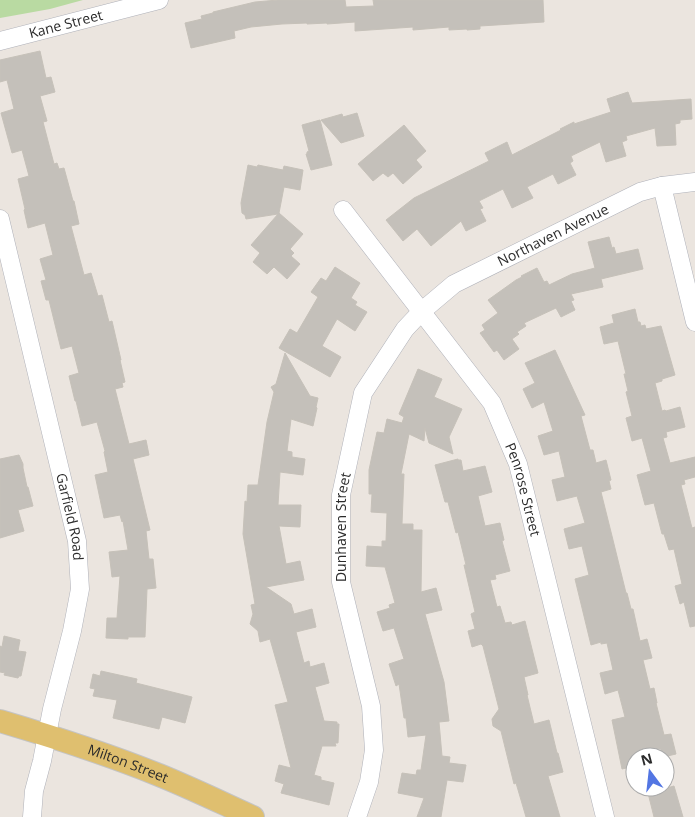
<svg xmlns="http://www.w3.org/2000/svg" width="695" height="817" font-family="'Open Sans',sans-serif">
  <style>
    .green { fill: #b9daa2 }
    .building { fill: #c4c0ba; stroke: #c6c1b9 }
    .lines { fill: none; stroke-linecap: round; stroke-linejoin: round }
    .minor-casing { stroke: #afb1b9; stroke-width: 19 }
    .major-casing { stroke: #c4c4c4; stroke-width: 24 }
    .minor { stroke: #fff; stroke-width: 18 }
    .major { stroke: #dfbf6f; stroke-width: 22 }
    .labels { text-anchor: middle; stroke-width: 4; stroke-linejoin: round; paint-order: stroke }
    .street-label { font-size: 14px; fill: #2b2b2b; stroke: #fff }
  </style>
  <rect width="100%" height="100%" fill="#ebe5df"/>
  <!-- green -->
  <polygon class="green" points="0,0 83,0 50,9 0,18"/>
  <!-- building -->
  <g class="building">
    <polygon points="278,0 345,0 346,7 374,6 373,0 543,0 544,22 480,26 480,29 467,30 467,29 449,30 449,27 413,30 413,27 355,31 355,22 327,24 327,23 307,24 307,23 282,24 251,27 234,31 235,38 191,48 185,23 202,19 201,16 213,13 213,12 255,2"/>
    <polygon points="40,51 46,78 51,77 55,92 40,96 47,121 43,122 54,164 57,163 59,169 64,168 73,201 74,201 79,224 71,226 84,275 91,273 98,296 102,295 109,322 112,321 121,360 120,360 125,382 122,383 123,387 115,389 129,444 146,440 149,455 133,459 150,530 146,531 149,559 153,559 156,588 147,589 145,637 128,637 128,639 106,638 107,618 117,618 120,576 112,577 109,552 128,550 123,521 122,522 120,515 104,518 95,475 108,472 104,452 105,451 97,422 82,426 76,401 75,401 69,376 79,373 72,346 61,349 49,300 46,300 41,281 46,280 40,259 53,255 45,223 28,228 24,210 25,209 18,179 29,176 22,150 12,153 1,113 14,109 7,80 0,82 0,60"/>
    <polygon points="628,92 632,103 691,99 692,119 680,120 680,123 675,124 676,145 657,146 655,128 626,136 627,140 622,142 626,156 606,162 600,142 571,156 573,161 570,163 576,175 558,184 553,174 527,187 533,198 512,208 503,189 479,201 483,208 480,209 486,221 466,231 461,221 431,246 417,229 403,241 386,220 414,198 489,161 485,153 507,142 512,155 561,130 560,129 574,122 574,124 611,112 607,99"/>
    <polygon points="357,113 364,136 341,143 321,120 342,114 343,117"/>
    <polygon points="320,120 332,165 311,170 306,154 307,154 307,152 309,151 302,125"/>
    <polygon points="404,125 426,151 416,160 422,167 403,184 393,173 388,177 383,173 373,181 358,164"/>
    <polygon points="248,165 257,167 258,165 283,170 284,166 303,170 300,190 284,187 279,213 303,234 290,249 294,253 291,256 300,264 287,279 274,267 267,274 253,262 260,253 251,245 278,214 246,219 245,215 242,213 241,203"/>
    <polygon points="609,237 612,248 614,247 616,254 638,249 643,269 601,279 603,287 571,294 574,300 571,301 575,310 561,317 556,308 524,323 526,326 517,332 519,334 512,339 519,349 504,360 497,350 494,352 480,333 485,330 482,325 498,313 488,300 516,280 522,277 521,276 537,268 544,282 547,281 549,285 572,274 595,268 588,242"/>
    <polygon points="335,267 360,283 351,298 357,302 355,305 367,312 355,331 337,319 322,346 341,357 330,377 279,348 290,329 297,333 318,297 311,292 321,278 326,281"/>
    <polygon points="635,309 638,322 640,322 641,326 645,325 646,329 661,326 675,375 662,379 662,381 655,383 662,411 665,410 666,411 680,407 685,427 666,432 667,437 663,438 670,463 695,457 695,477 684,480 685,484 681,485 692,528 695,527 695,626 690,627 684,602 680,604 675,586 682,584 674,549 669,550 664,534 662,534 654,503 645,505 637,475 651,471 642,438 632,441 626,418 632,416 626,392 628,391 624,374 626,374 618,341 604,344 600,327 614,323 612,315"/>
    <polygon points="555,350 585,415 581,416 590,450 593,450 596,463 606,460 611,480 609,481 611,489 601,492 612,536 626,593 627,593 631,609 633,609 640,641 647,639 652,658 643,660 650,689 654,688 657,703 656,703 664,735 671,734 676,754 663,757 635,757 635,766 622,769 612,720 625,717 618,690 605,694 600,673 613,670 607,643 601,644 601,642 591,645 575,579 589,575 582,546 569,549 564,529 585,523 577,496 557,501 552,480 565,477 559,451 544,455 538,436 553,431 544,402 532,408 523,389 535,383 525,363"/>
    <polygon points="285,353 310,396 318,398 316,407 317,408 313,426 291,419 287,451 292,452 292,457 305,459 303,475 280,472 278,505 301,505 300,527 279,526 286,564 300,561 304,580 266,587 291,604 294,614 312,609 316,627 296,632 304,663 309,661 310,667 324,663 329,683 315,687 324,721 337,722 337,724 339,724 338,743 335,743 336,746 322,746 314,775 321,777 321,780 334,783 329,805 281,793 284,784 275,781 279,765 291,768 275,705 288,702 270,639 260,642 258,631 250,624 253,614 251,605 255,604 243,534 245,501 247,502 248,485 258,485 267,422 274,392 271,387 276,384"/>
    <polygon points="418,369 442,379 434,397 462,409 449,437 453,454 429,443 425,428 424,441 409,434 401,474 404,474 402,524 413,524 413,530 422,530 421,592 436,588 442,610 425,614 444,682 449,721 439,722 442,756 450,757 449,763 466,765 463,782 447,780 441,817 417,817 424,798 398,793 402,773 416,775 417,770 421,770 426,735 408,737 406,718 404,718 399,684 396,686 389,664 404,659 394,628 383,631 377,612 390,608 389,605 395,603 385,567 366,566 367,546 382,547 382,541 386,541 387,513 371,512 372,494 369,494 369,470 377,432 384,433 387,419 402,423 404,417 399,414"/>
    <polygon points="19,455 23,464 23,468 27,487 28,487 33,506 18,510 24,531 0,538 0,459"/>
    <polygon points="458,459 458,460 461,460 463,471 485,466 492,492 478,496 485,526 500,523 504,540 502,541 510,571 495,575 496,579 490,580 497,607 500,606 505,623 511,622 512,625 525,621 538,673 524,677 528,695 527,695 534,724 549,720 557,753 558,753 563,772 548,776 560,817 526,817 516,783 514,784 501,731 493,726 492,719 499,709 483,646 481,644 472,647 468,631 475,629 471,614 475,612 464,565 466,565 458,532 456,533 448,502 445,502 435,465"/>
    <polygon points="4,636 20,640 18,651 26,652 21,676 19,676 18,678 4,675 5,673 0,672 0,646 2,647"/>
    <polygon points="101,671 137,679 136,683 192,697 185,723 162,717 159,729 113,718 117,700 93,696 95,689 90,688 93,674 100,676"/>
    <polygon points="674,786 683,817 654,817 648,793"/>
  </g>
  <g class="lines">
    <defs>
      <g id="minor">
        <path id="s1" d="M 0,41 L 159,0"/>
        <polyline points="662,186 695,322"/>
        <path id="s2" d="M 343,210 L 492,403 L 518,464 L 605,817"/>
        <path id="s3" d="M 0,219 L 77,541 L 80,589 L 72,631 L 52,709 L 42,761 L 34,791 L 32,817"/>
        <path id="s4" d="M 357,817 L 369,782 L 374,750 L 371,706 L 341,582 L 341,495 L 363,393 L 405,329 L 422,311 L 454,284 L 640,192 L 662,186 L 695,182"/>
      </g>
      <g id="major">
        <path id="s5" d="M 0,721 C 54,737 107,754 159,775 C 191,788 222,803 253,817"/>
      </g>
    </defs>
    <!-- minor casing -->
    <use href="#minor" class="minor-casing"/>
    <!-- major casing -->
    <use href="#major" class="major-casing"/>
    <!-- minor -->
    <use href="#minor" class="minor"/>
    <!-- major -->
    <use href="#major" class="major"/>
  </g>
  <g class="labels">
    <!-- street labels -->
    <g class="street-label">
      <text dy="5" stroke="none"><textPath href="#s1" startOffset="68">Kane Street</textPath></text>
      <text dy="5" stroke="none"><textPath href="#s4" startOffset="686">Northaven Avenue</textPath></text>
      <text dy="5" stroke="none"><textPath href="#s2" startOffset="336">Penrose Street</textPath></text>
      <text dy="5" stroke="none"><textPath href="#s3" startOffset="306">Garfield Road</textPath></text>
      <text dy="5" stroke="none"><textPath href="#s4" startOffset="296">Dunhaven Street</textPath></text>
      <text dy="5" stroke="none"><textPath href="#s5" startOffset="135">Milton Street</textPath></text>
    </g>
  </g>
  <!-- north arrow -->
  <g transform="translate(650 772) rotate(345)"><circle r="24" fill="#ffffff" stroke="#aaaaaa"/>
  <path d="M0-4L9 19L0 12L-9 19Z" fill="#5376e3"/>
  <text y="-8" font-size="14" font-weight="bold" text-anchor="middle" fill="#2b2b2b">N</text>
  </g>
</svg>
